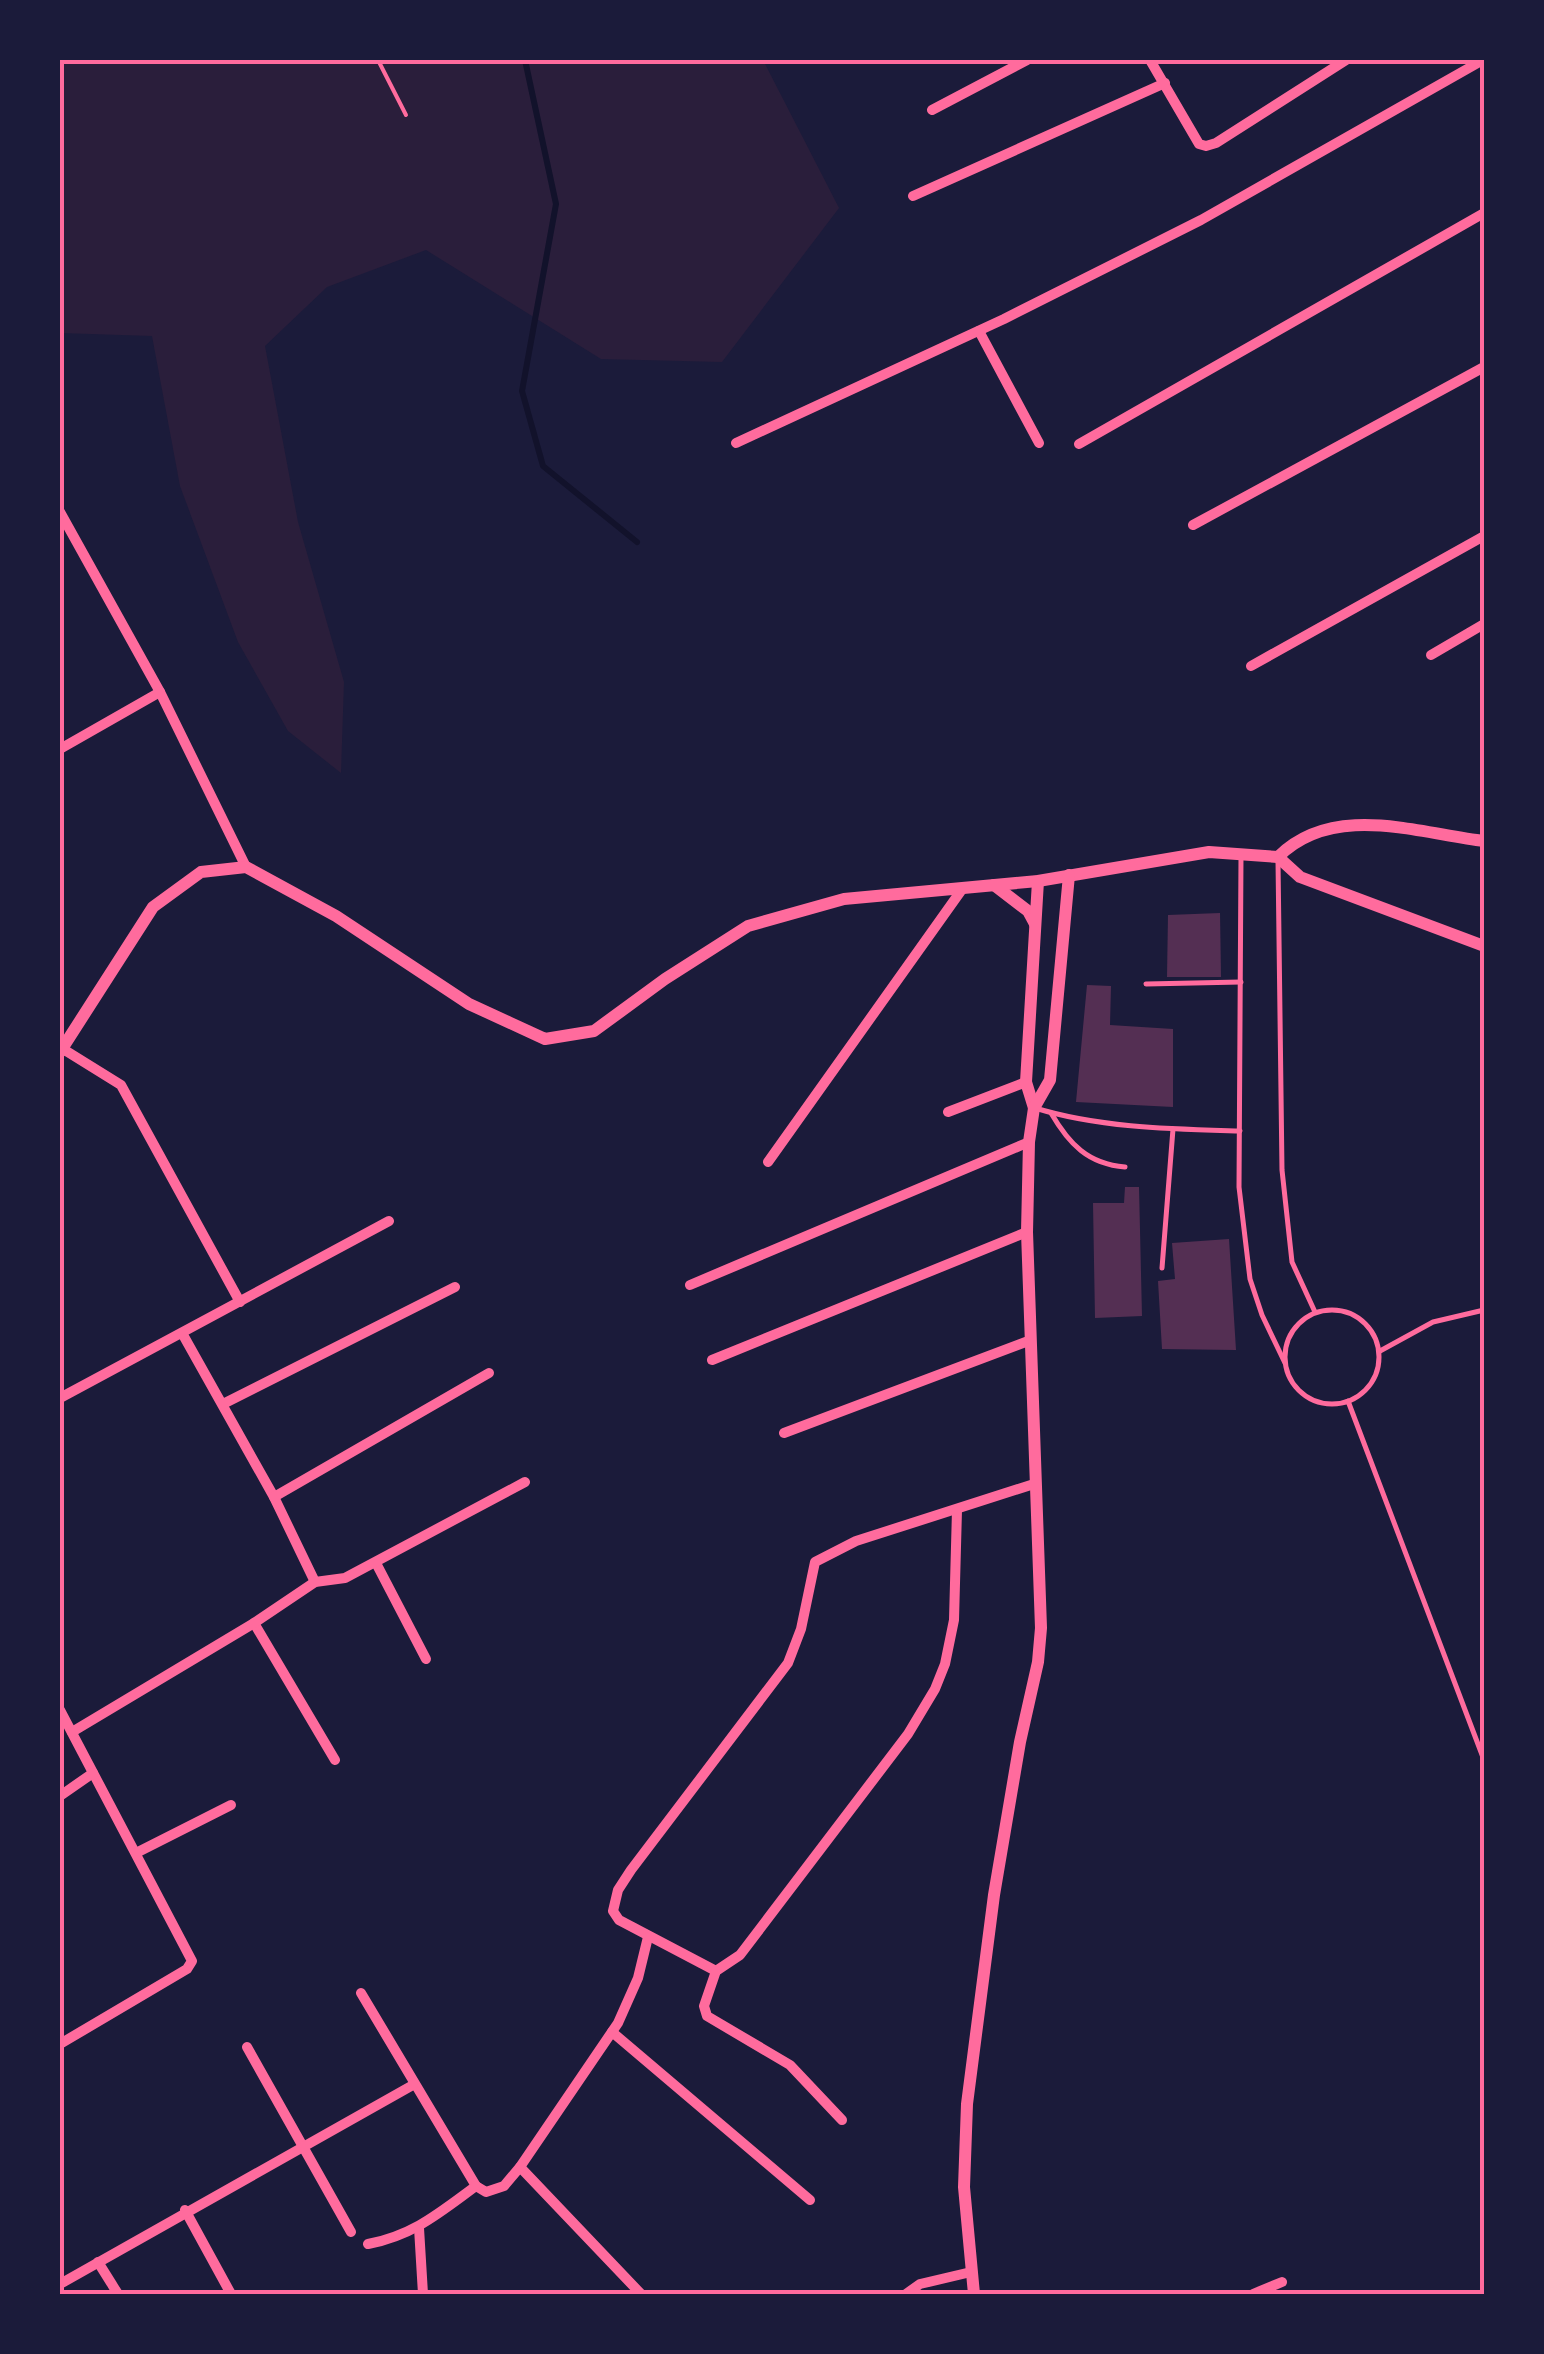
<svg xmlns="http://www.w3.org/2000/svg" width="1544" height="2354" font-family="'PT Sans',sans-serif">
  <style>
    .green { fill: #2a1e3b }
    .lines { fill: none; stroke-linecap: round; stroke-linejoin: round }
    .stream { stroke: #12122b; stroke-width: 6 }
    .building { fill: #542f53 }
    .path { stroke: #ff6b9d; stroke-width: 4 }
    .service { stroke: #ff6b9d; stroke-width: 5 }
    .minor { stroke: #ff6b9d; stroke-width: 10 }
    .tertiary { stroke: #ff6b9d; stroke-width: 12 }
    .neatline { fill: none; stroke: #ff6b9d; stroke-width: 4 }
  </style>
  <rect width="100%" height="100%" fill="#1b1b3a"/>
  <!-- green -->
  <polygon class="green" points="60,60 763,60 839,208 722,362 601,359 426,250 327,287 265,346 298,522 344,682 341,773 288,731 238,642 180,486 152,336 60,333"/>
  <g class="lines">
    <!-- stream -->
    <polyline class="stream" points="525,60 556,204 522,391 543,466 637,542"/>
  </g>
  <!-- building -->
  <g class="building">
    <polygon points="1220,913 1221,977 1167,977 1168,915"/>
    <polygon points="1087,985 1111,986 1110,1025 1173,1029 1173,1107 1076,1102"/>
    <polygon points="1125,1187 1139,1187 1142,1316 1095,1318 1093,1203 1124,1203"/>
    <polygon points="1229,1239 1236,1350 1162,1349 1158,1281 1175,1279 1172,1243"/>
  </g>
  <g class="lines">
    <!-- path -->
    <polyline class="path" points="378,60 406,115"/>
    <!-- service -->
    <g class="service">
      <polyline points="1241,856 1239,1187 1250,1279 1262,1315 1285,1363"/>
      <polyline points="1278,861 1282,1170 1292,1262 1315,1312"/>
      <polyline points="1146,984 1241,982"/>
      <path d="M 1035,1108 C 1100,1128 1173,1129 1240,1131"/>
      <path d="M 1051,1113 C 1069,1144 1088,1164 1125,1167"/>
      <polyline points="1162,1268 1173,1129"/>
      <circle cx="1332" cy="1357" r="47"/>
      <polyline points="1380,1351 1433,1322 1484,1310"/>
      <polyline points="1348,1401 1484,1760"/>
    </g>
    <!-- minor -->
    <g class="minor">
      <polyline points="1150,60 1199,144 1206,146 1216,143 1346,60"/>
      <polyline points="932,110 1027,60"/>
      <polyline points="913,196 1165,83"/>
      <polyline points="979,331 1039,443"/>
      <polyline points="736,443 1004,319 1201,220 1483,60"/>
      <polyline points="1079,444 1484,213"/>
      <polyline points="60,512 160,692 246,867"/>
      <polyline points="1193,525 1484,367"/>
      <polyline points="1431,655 1484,624"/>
      <polyline points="1251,666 1484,536"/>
      <polyline points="60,749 160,692"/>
      <polyline points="63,1049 121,1085 240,1302"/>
      <polyline points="948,1112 1026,1082"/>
      <polyline points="768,1162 963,888"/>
      <polyline points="690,1285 1029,1142"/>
      <polyline points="182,1333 274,1497 315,1582"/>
      <polyline points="712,1360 1027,1232"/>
      <polyline points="60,1398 389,1221"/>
      <polyline points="223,1404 455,1287"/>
      <polyline points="784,1433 1031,1340"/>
      <polyline points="274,1497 489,1373"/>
      <polyline points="376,1563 426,1659"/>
      <polyline points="254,1623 335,1760"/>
      <polyline points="60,1710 192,1961 187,1969 60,2044"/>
      <polyline points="72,1732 254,1623 315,1582 345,1578 525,1482"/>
      <polyline points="60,1796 93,1773"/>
      <polyline points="136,1853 231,1805"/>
      <polyline points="716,1971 619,1920 613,1911 618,1890 631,1870 788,1663 801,1629 815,1562 856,1541 1034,1484"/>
      <polyline points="361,1993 476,2186"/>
      <polyline points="612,2032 810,2200"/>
      <polyline points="247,2047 351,2232"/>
      <polyline points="842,2120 790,2065 707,2016 704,2006 716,1971 740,1955 908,1734 935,1689 945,1664 954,1620 957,1510"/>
      <polyline points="520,2167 641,2294"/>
      <polyline points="185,2210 231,2294"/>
      <polyline points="419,2228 423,2294"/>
      <path d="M 368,2244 C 414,2235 439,2213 476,2186 L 486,2192 L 504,2186 L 520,2167 L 618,2023 L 638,1978 L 648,1937"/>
      <polyline points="98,2262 118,2294"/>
      <polyline points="60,2284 413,2085"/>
      <polyline points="906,2294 920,2284 971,2272"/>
      <polyline points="1253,2294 1282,2282"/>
    </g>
    <!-- tertiary -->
    <g class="tertiary">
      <path d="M 1278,857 C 1333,802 1417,833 1484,841"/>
      <polyline points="994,885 1028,911 1035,924"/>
      <polyline points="60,1052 153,907 201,872 246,867 336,916 469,1004 545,1039 594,1031 665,979 748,926 844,899 1038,881 1209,852 1278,857 1300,877 1484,946"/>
      <polyline points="1034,1108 1026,1082 1038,881"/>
      <polyline points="974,2294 964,2187 967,2104 994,1895 1020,1742 1038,1662 1041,1628 1027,1232 1029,1142 1034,1108 1050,1080 1069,875"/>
    </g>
  </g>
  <!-- border -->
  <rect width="1544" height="2354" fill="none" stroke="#1b1b3a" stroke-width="125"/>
  <rect x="62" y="62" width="1420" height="2230" class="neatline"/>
</svg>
